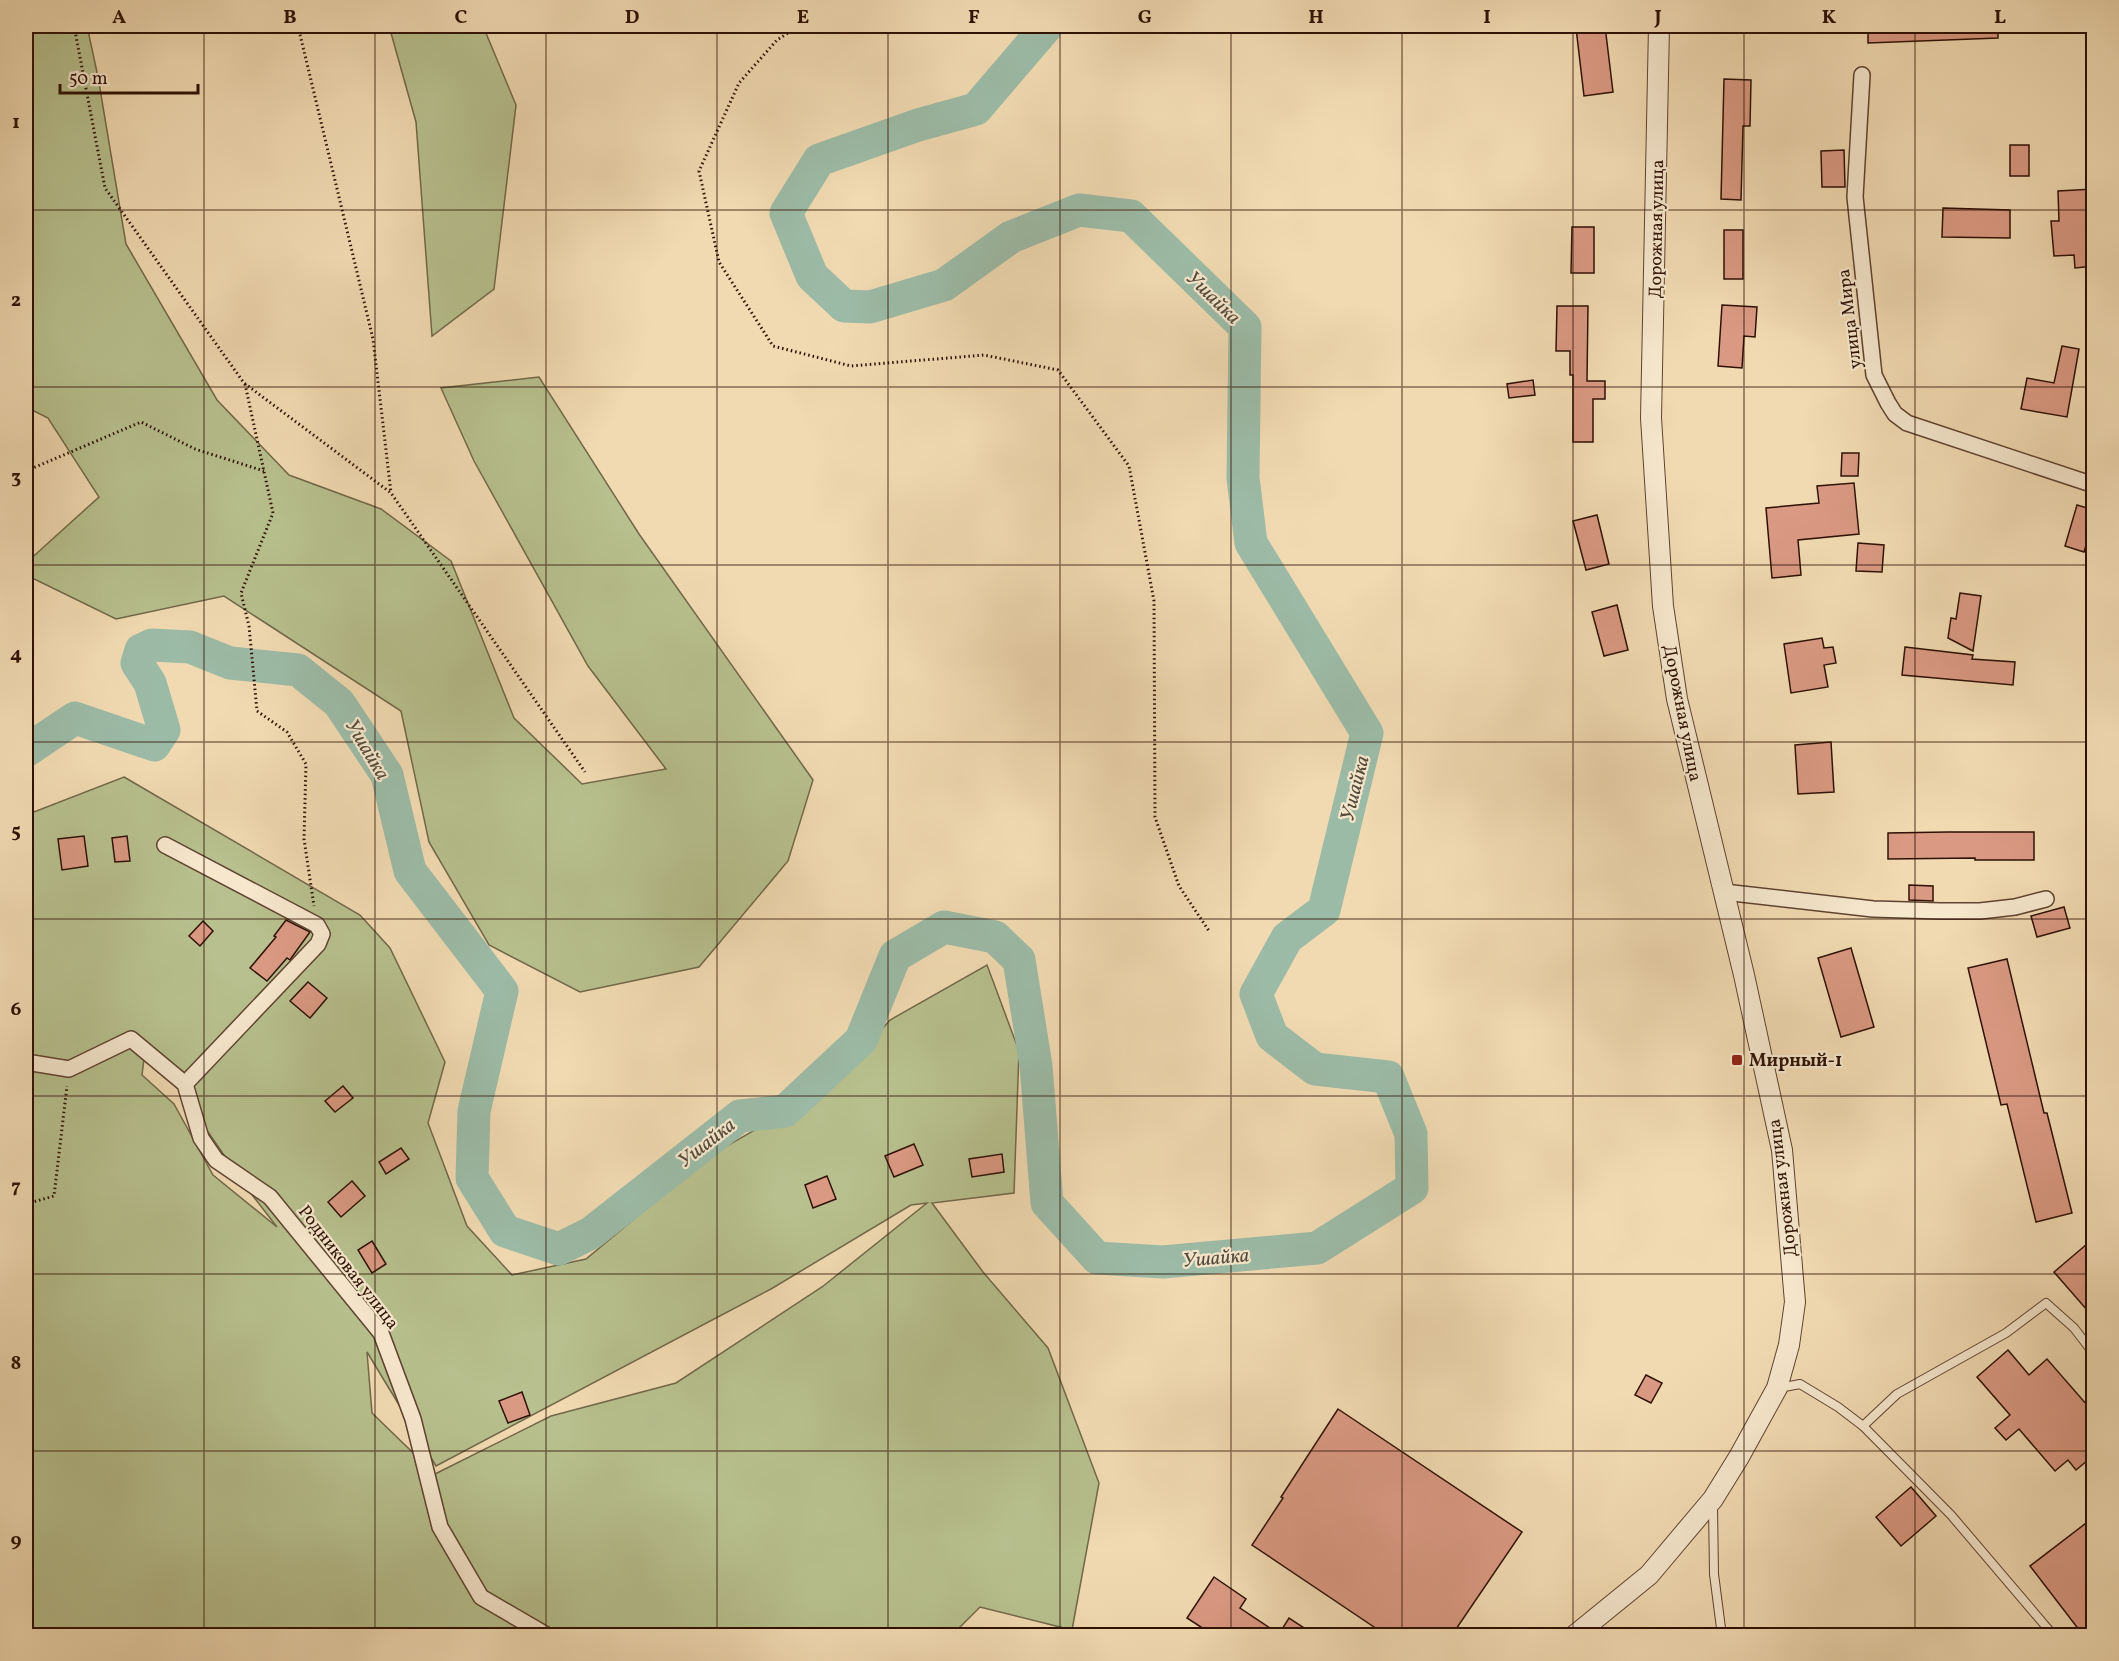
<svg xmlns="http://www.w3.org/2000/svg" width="2119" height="1661" font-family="Vollkorn,serif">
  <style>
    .green { fill: #b7c08e; stroke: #726849; stroke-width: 1.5; fill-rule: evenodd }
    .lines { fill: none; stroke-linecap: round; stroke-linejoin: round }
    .river { stroke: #9cbba7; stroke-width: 33 }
    .building { fill: #da9983; stroke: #2e1104; stroke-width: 1.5 }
    .service-casing { stroke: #5f4330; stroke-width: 10 }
    .minor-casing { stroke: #5f4330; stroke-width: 18 }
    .tertiary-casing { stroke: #5f4330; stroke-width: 22 }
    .path { stroke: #2e1104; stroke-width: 3; stroke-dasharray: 1.5 3; stroke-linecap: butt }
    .service { stroke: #f6e7cd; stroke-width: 8 }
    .minor { stroke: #f6e7cd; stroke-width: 15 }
    .tertiary { stroke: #f6e7cd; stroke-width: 20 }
    .grid { fill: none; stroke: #2e1104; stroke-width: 1.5; stroke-opacity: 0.55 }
    .poi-dot { fill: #8f2418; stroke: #f6e7cd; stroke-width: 2 }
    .labels { text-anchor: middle; stroke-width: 4.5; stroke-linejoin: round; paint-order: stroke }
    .street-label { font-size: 18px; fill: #2e1104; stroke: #f6e7cd }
    .poi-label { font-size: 18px; font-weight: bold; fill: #2e1104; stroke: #f6e7cd; text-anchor: start }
    .water-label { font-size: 20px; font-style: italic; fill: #544c3d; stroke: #f6e7cd }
    .neatline { fill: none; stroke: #2e1104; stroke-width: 2 }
    .grid-label { font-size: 20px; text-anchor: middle; font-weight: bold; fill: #2e1104 }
  </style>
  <rect width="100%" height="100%" fill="#f1dab2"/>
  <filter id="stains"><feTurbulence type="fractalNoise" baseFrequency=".00333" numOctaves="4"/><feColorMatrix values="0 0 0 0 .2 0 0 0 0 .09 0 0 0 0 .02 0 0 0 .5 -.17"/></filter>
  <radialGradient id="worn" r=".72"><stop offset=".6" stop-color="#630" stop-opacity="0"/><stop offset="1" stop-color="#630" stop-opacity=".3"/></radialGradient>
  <!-- green -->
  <g class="green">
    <polygon points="26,26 87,26 98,77 126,244 217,400 289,475 381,509 451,561 514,718 582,784 666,769 588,666 474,461 441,388 539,377 639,534 813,780 788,861 699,967 580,992 489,945 429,842 401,711 224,596 116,619 26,575 26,563 99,497 48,418 26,407"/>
    <polygon points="389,26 483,26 516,105 494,289 432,336 416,122"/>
    <path d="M 124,777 L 360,915 L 390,948 L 445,1062 L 428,1123 L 467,1226 L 512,1275 L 586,1259 L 711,1155 L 830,1087 L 890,1020 L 987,965 L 1019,1051 L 1014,1193 L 932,1203 L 983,1272 L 1048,1348 L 1099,1483 L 1072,1630 L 980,1607 L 951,1636 L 26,1636 L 26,815 ZM 146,1042 L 246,1187 L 277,1227 L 213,1175 L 174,1104 L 142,1075 ZM 927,1203 L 822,1287 L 676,1383 L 551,1416 L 435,1474 L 372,1413 L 367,1352 L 436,1466 L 771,1289 L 911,1205 Z"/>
  </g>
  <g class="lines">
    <!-- river -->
    <polyline class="river" points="26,751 75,718 154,745 164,730 150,683 137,663 141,650 152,645 190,647 230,663 298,670 339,703 387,775 410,871 502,991 474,1111 472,1178 505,1231 559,1249 591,1233 740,1116 785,1111 861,1040 895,956 944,927 995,937 1019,960 1036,1066 1047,1203 1097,1258 1163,1262 1317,1248 1412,1188 1411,1134 1388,1077 1315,1069 1272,1036 1256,994 1287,938 1324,910 1367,733 1251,543 1243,478 1245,327 1131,216 1079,210 1011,237 944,285 870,307 844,306 812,276 786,213 819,160 918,125 976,109 1047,26"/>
  </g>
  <!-- building -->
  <g class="building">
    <polygon points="1594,26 1605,26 1613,92 1584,96 1576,28"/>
    <polygon points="1868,26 1998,26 1998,38 1868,43"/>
    <polygon points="1724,79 1751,80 1750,126 1743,126 1741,200 1721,199"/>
    <rect x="2010" y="145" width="19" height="31"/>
    <polygon points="1844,150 1845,187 1822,187 1821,151"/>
    <polygon points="2094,189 2094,266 2075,268 2074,255 2054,256 2051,221 2059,221 2058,191"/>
    <polygon points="1943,208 2010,210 2010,238 1942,237"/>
    <polygon points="1572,227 1594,227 1594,273 1571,273"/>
    <rect x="1724" y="230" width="19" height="49"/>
    <polygon points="1722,305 1757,307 1755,337 1744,336 1742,368 1718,366"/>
    <polygon points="1557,306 1588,306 1587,381 1605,381 1605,399 1593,399 1593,442 1573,442 1573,375 1570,375 1570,351 1556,351"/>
    <polygon points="2062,346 2079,349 2067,417 2021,409 2027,378 2054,383"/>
    <polygon points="1533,380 1535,395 1509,398 1507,384"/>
    <polygon points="1842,453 1859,453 1858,476 1841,476"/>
    <polygon points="1854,483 1859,534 1798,540 1801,575 1772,578 1766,508 1819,503 1817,486"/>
    <polygon points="2077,505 2094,510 2094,536 2089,535 2084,552 2065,546"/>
    <polygon points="1597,515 1609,564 1586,570 1573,521"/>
    <polygon points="1858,543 1884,545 1882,572 1856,571"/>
    <polygon points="1960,593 1981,596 1973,651 1948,638 1951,618 1956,619"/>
    <polygon points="1617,605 1628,650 1604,656 1592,612"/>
    <polygon points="1822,638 1824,648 1833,647 1836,663 1824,665 1828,687 1791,693 1784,644"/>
    <polygon points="1905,647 1973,655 1972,659 2015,662 2013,685 1902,675"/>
    <polygon points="1831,742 1834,792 1798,794 1795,745"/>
    <polygon points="1948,832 2034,832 2034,860 1975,860 1975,858 1888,859 1888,833"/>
    <polygon points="84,836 88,866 62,870 58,839"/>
    <polygon points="127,836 130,861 115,862 112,838"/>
    <polygon points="1909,885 1933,886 1933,901 1909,900"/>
    <polygon points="2064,907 2070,928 2037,937 2031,916"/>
    <polygon points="286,920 310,932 292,957 290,960 287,958 267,981 250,968 276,937 274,936"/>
    <polygon points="203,921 213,931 200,946 189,936"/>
    <polygon points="1851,948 1874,1027 1841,1037 1818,958"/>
    <polygon points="2007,959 2044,1113 2047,1113 2072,1213 2036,1222 2007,1104 2001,1105 1968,968"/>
    <polygon points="308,982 327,998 310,1018 290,1001"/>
    <polygon points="343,1086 353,1098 335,1112 325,1101"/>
    <polygon points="914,1144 923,1165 894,1177 885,1156"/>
    <polygon points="401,1148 409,1159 386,1174 379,1162"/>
    <polygon points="1002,1154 1004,1172 972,1177 969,1159"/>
    <polygon points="827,1176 836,1199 813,1208 805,1185"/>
    <polygon points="352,1181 365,1196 341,1217 328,1202"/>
    <polygon points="2094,1238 2094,1318 2054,1272"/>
    <polygon points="372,1241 386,1264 372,1273 358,1250"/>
    <polygon points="2008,1350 2029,1375 2047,1359 2094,1413 2094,1438 2087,1443 2094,1450 2094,1455 2076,1470 2068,1460 2055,1471 2019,1429 2006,1440 1995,1428 2010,1415 1977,1377"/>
    <polygon points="1646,1375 1662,1383 1651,1403 1635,1395"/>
    <polygon points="522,1392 530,1415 508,1423 499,1401"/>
    <polygon points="1338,1409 1522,1532 1452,1635 1386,1635 1252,1545 1283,1498 1281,1497"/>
    <polygon points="1911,1487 1936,1516 1901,1546 1876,1517"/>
    <polygon points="2094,1517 2094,1635 2083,1635 2030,1566"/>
    <polygon points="1214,1577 1246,1599 1240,1608 1279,1634 1289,1618 1315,1635 1213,1635 1187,1618"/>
  </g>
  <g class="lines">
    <defs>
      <g id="service">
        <polyline points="1779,1388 1800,1384 1838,1407 1863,1426 1951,1515 2054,1636"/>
        <polyline points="1863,1426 1897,1394 2006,1333 2046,1303 2074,1328 2094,1354"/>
        <polyline points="1713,1506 1714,1574 1722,1636"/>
      </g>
      <g id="minor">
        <polyline points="1862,75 1855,197 1874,375 1888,403 1895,414 1907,423 2094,485"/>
        <polyline points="165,845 317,925 322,934 318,944 185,1084"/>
        <polyline points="1724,892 1873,909 1940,911 1980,911 2015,907 2046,899"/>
        <polyline points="26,1062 69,1069 131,1039 185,1084 201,1138 216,1160 270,1197 381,1333 413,1419 440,1527 481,1597 548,1636"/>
      </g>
      <polyline id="tertiary" points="1574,1636 1649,1575 1713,1499 1739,1457 1777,1388 1789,1345 1795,1302 1782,1150 1744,975 1677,699 1663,606 1651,418 1659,26"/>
    </defs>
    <!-- service casing -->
    <use href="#service" class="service-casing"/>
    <!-- minor casing -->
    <use href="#minor" class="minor-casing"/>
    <!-- tertiary casing -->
    <use href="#tertiary" class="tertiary-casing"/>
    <!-- path -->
    <g class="path">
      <polyline points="74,26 105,188 244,383 391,493 585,772"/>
      <polyline points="298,26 373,339 391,493"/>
      <polyline points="799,26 777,40 739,83 699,171 719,262 773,346 851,366 984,355 1058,370 1129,466 1154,601 1155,817 1179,886 1209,931"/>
      <polyline points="245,384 273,513 241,593 249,626 257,711 287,732 306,764 304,839 314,906"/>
      <polyline points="26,471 141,422 195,449 264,471"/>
      <polyline points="26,1204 54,1196 67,1086"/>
    </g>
    <!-- service -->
    <use href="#service" class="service"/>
    <!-- minor -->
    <use href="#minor" class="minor"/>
    <!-- tertiary -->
    <use href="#tertiary" class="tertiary"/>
  </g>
  <!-- grid -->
  <path class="grid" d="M 204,26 L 204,1636M 375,26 L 375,1636M 546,26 L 546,1636M 717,26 L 717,1636M 888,26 L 888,1636M 1060,26 L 1060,1636M 1231,26 L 1231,1636M 1402,26 L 1402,1636M 1573,26 L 1573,1636M 1744,26 L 1744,1636M 1915,26 L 1915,1636M 26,210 L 2094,210M 26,387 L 2094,387M 26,565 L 2094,565M 26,742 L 2094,742M 26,919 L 2094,919M 26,1096 L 2094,1096M 26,1274 L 2094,1274M 26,1451 L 2094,1451"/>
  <!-- markers -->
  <rect class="poi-dot" x="1731" y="1054" width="12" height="12" rx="3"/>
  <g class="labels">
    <!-- street labels -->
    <g class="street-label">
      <text transform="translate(1656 229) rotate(-89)" y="6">Дорожная улица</text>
      <text transform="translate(1849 319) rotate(-97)" y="6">улица Мира</text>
      <text transform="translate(1683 713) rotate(79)" y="6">Дорожная улица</text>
      <text transform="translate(1782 1188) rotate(-97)" y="6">Дорожная улица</text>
      <text transform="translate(349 1267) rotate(52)" y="6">Родниковая улица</text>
    </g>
    <!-- poi labels -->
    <g class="poi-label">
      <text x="1749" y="1066">Мирный-1</text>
    </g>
    <!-- water labels -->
    <g class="water-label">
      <text transform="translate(1214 297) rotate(44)" y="7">Ушайка</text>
      <text transform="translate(368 749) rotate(59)" y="7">Ушайка</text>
      <text transform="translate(1354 788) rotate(-76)" y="7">Ушайка</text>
      <text transform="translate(706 1142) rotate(-38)" y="7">Ушайка</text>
      <text transform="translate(1216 1257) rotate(-5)" y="7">Ушайка</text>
    </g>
  </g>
  <!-- margin -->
  <rect width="2119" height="1661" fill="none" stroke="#f1dab2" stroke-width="66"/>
  <!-- scale -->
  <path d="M60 84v9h138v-9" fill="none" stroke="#2e1104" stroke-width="3"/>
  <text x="69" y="84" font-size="18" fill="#2e1104" stroke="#f6e7cd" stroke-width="4.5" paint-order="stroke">50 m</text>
  <rect x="33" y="33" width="2053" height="1595" class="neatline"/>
  <g class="grid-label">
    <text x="119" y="23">A</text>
    <text x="290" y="23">B</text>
    <text x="461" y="23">C</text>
    <text x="632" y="23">D</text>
    <text x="803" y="23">E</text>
    <text x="974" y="23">F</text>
    <text x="1145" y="23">G</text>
    <text x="1316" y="23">H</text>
    <text x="1487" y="23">I</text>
    <text x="1658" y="23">J</text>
    <text x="1829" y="23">K</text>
    <text x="2000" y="23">L</text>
    <text x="16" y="128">1</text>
    <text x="16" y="306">2</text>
    <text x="16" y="483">3</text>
    <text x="16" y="660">4</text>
    <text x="16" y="837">5</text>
    <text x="16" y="1015">6</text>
    <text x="16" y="1192">7</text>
    <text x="16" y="1369">8</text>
    <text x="16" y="1546">9</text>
  </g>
  <rect width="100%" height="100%" filter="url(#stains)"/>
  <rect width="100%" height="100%" fill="url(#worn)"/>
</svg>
